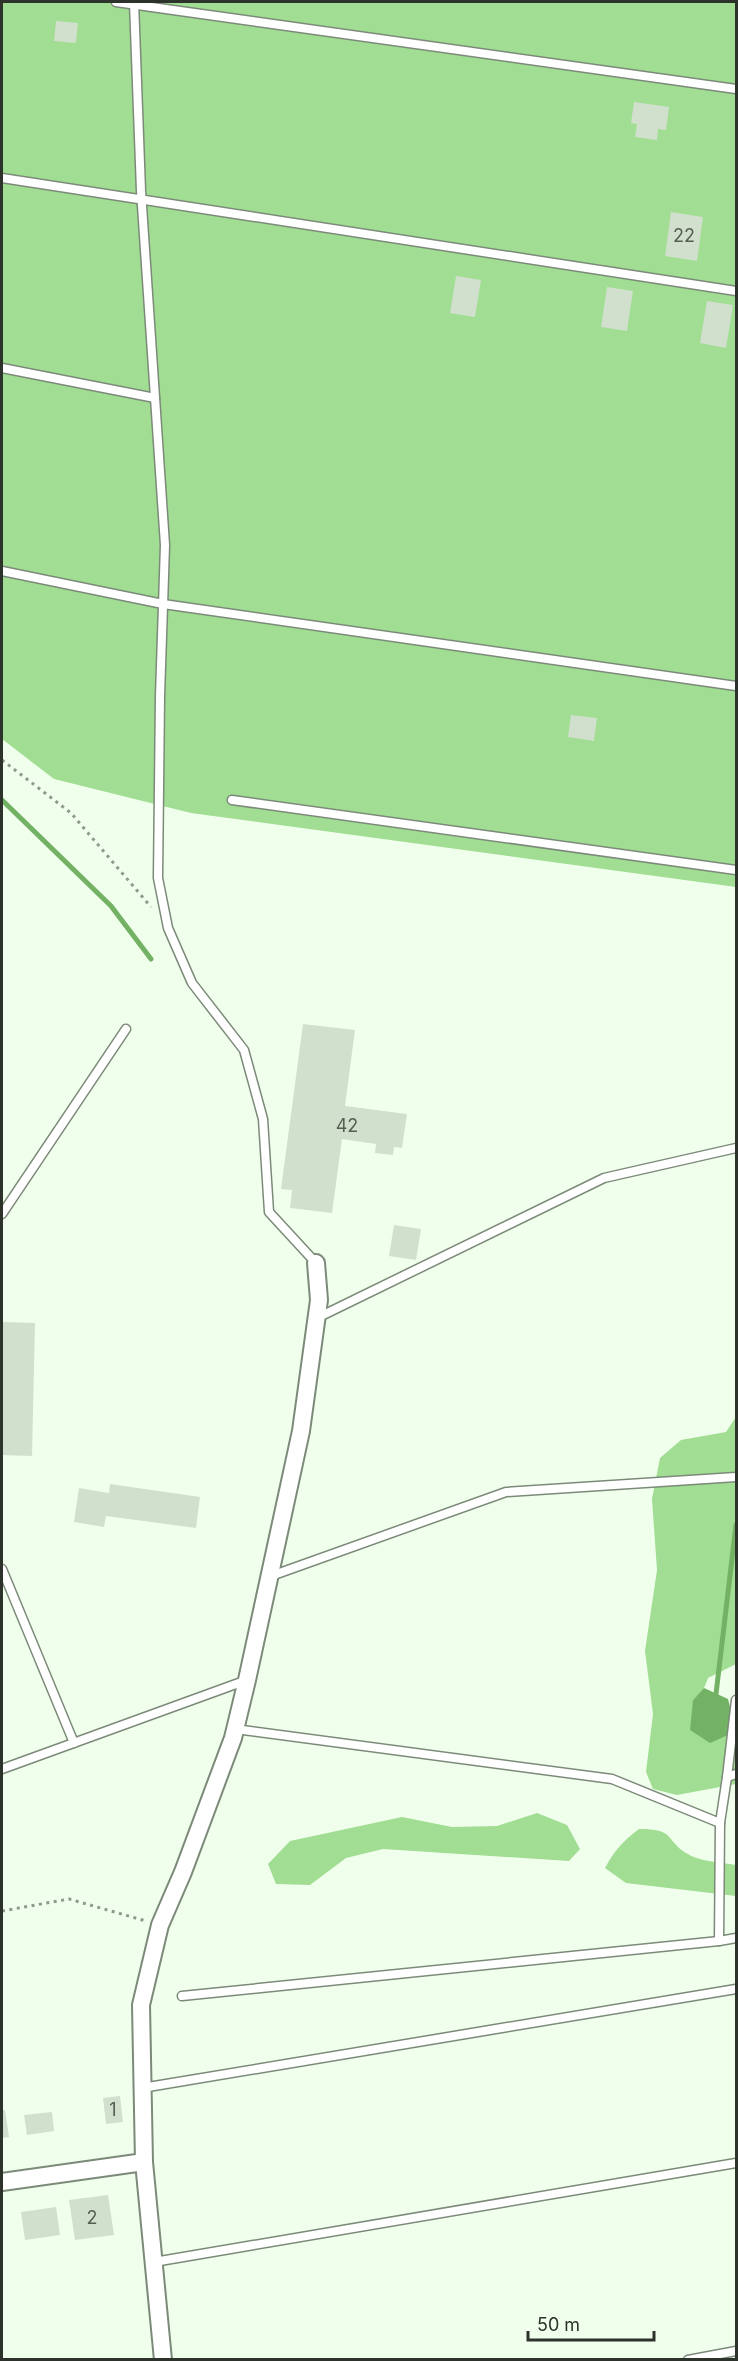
<svg xmlns="http://www.w3.org/2000/svg" width="738" height="2361" font-family="Inter,sans-serif">
  <style>
    .green { fill: #a1dd93 }
    .water { fill: #73b264 }
    .lines { fill: none; stroke-linecap: round; stroke-linejoin: round }
    .stream { stroke: #73b264; stroke-width: 5 }
    .building { fill: #d1e0cd }
    .service-casing { stroke: #7c8a79; stroke-width: 11 }
    .minor-casing { stroke: #7c8a79; stroke-width: 20 }
    .path { stroke: #8f9a8c; stroke-width: 3; stroke-dasharray: 3 4.5; stroke-linecap: butt }
    .service { stroke: #fff; stroke-width: 8 }
    .minor { stroke: #fff; stroke-width: 16 }
    .labels { text-anchor: middle; stroke-width: 4.5; stroke-linejoin: round; paint-order: stroke }
    .number-label { font-size: 18px; fill: #565e54 }
  </style>
  <rect width="100%" height="100%" fill="#f0ffec"/>
  <!-- green -->
  <g class="green">
    <polygon points="2,2 736,2 736,887 191,813 54,779 2,739"/>
    <polygon points="736,1417 736,1664 708,1678 704,1688 693,1700 736,1714 736,1784 677,1795 653,1789 646,1772 653,1714 645,1651 657,1570 652,1499 660,1458 681,1440 726,1432"/>
    <polygon points="537,1813 567,1825 580,1849 569,1861 383,1849 346,1858 310,1885 276,1884 268,1864 290,1841 402,1817 452,1827 497,1826"/>
    <path d="M 639,1829 C 676,1829 664,1839 686,1853 C 699,1862 721,1862 736,1865 L 736,1896 L 626,1883 L 605,1868 C 614,1851 624,1840 639,1829 Z"/>
  </g>
  <!-- water -->
  <polygon class="water" points="704,1688 728,1699 733,1719 728,1735 710,1743 690,1730 693,1700"/>
  <g class="lines">
    <!-- stream -->
    <g class="stream">
      <polyline points="2,800 111,906 151,959"/>
      <polyline points="716,1694 736,1525"/>
    </g>
  </g>
  <!-- building -->
  <g class="building">
    <polygon points="56,21 78,23 76,43 54,41"/>
    <polygon points="634,102 669,107 666,130 658,129 657,140 635,137 637,124 631,123"/>
    <polygon points="671,212 703,217 697,261 665,256"/>
    <polygon points="456,276 481,280 475,317 450,313"/>
    <polygon points="607,287 633,291 627,331 601,327"/>
    <polygon points="707,301 733,305 726,348 700,343"/>
    <polygon points="571,715 597,718 594,741 568,737"/>
    <polygon points="303,1024 355,1030 345,1106 407,1114 402,1148 394,1147 393,1155 375,1153 376,1144 342,1139 332,1213 290,1208 292,1190 281,1189"/>
    <polygon points="394,1225 421,1229 416,1260 389,1256"/>
    <polygon points="2,1322 35,1323 32,1456 2,1455"/>
    <polygon points="110,1484 200,1497 196,1528 106,1516 104,1527 74,1522 79,1488 109,1493"/>
    <polygon points="120,2096 123,2122 106,2124 103,2098"/>
    <polygon points="2,2110 5,2110 9,2137 2,2138"/>
    <polygon points="52,2112 54,2131 27,2135 24,2115"/>
    <polygon points="108,2195 114,2235 75,2240 69,2200"/>
    <polygon points="56,2207 60,2235 25,2240 21,2212"/>
  </g>
  <g class="lines">
    <defs>
      <g id="service">
        <polyline points="116,2 736,89"/>
        <polyline points="134,2 141,191 165,545 160,696 158,878 168,928 192,983 244,1050 263,1119 269,1212 316,1263"/>
        <polyline points="2,178 736,291"/>
        <polyline points="2,368 155,398"/>
        <polyline points="2,571 163,604 736,686"/>
        <polyline points="232,800 736,870"/>
        <polyline points="2,1214 126,1029"/>
        <polyline points="317,1318 604,1178 736,1148"/>
        <polyline points="2,1569 74,1743"/>
        <polyline points="271,1576 506,1492 736,1477"/>
        <polyline points="736,1700 727,1777 736,1774"/>
        <polyline points="235,1729 612,1779 720,1823 727,1777"/>
        <polyline points="2,1769 247,1680"/>
        <polyline points="720,1823 719,1941 736,1938"/>
        <polyline points="182,1996 719,1941"/>
        <polyline points="142,2088 736,1989"/>
        <polyline points="154,2262 736,2163"/>
        <polyline points="688,2360 736,2351"/>
      </g>
      <g id="minor">
        <polyline points="2,2182 144,2162"/>
        <polyline points="163,2360 144,2162 141,2005 160,1925 183,1872 233,1738 247,1680 301,1431 319,1300 316,1263"/>
      </g>
    </defs>
    <!-- service casing -->
    <use href="#service" class="service-casing"/>
    <!-- minor casing -->
    <use href="#minor" class="minor-casing"/>
    <!-- path -->
    <g class="path">
      <polyline points="2,760 71,813 151,907"/>
      <polyline points="2,1911 69,1899 146,1921"/>
    </g>
    <!-- service -->
    <use href="#service" class="service"/>
    <!-- minor -->
    <use href="#minor" class="minor"/>
  </g>
  <g class="labels">
    <!-- number labels -->
    <g class="number-label">
      <text x="684" y="242">22</text>
      <text x="347" y="1132">42</text>
      <text x="113" y="2116">1</text>
      <text x="92" y="2224">2</text>
    </g>
  </g>
  <!-- border -->
  <rect width="738" height="2361" fill="none" stroke="#2d322b" stroke-width="6"/>
  <!-- scale -->
  <path d="M528 2331v9h126v-9" fill="none" stroke="#2d322b" stroke-width="3"/>
  <text x="537" y="2331" font-size="18" fill="#2d322b" stroke="#f0ffec" stroke-width="4.5" paint-order="stroke">50 m</text>
</svg>
